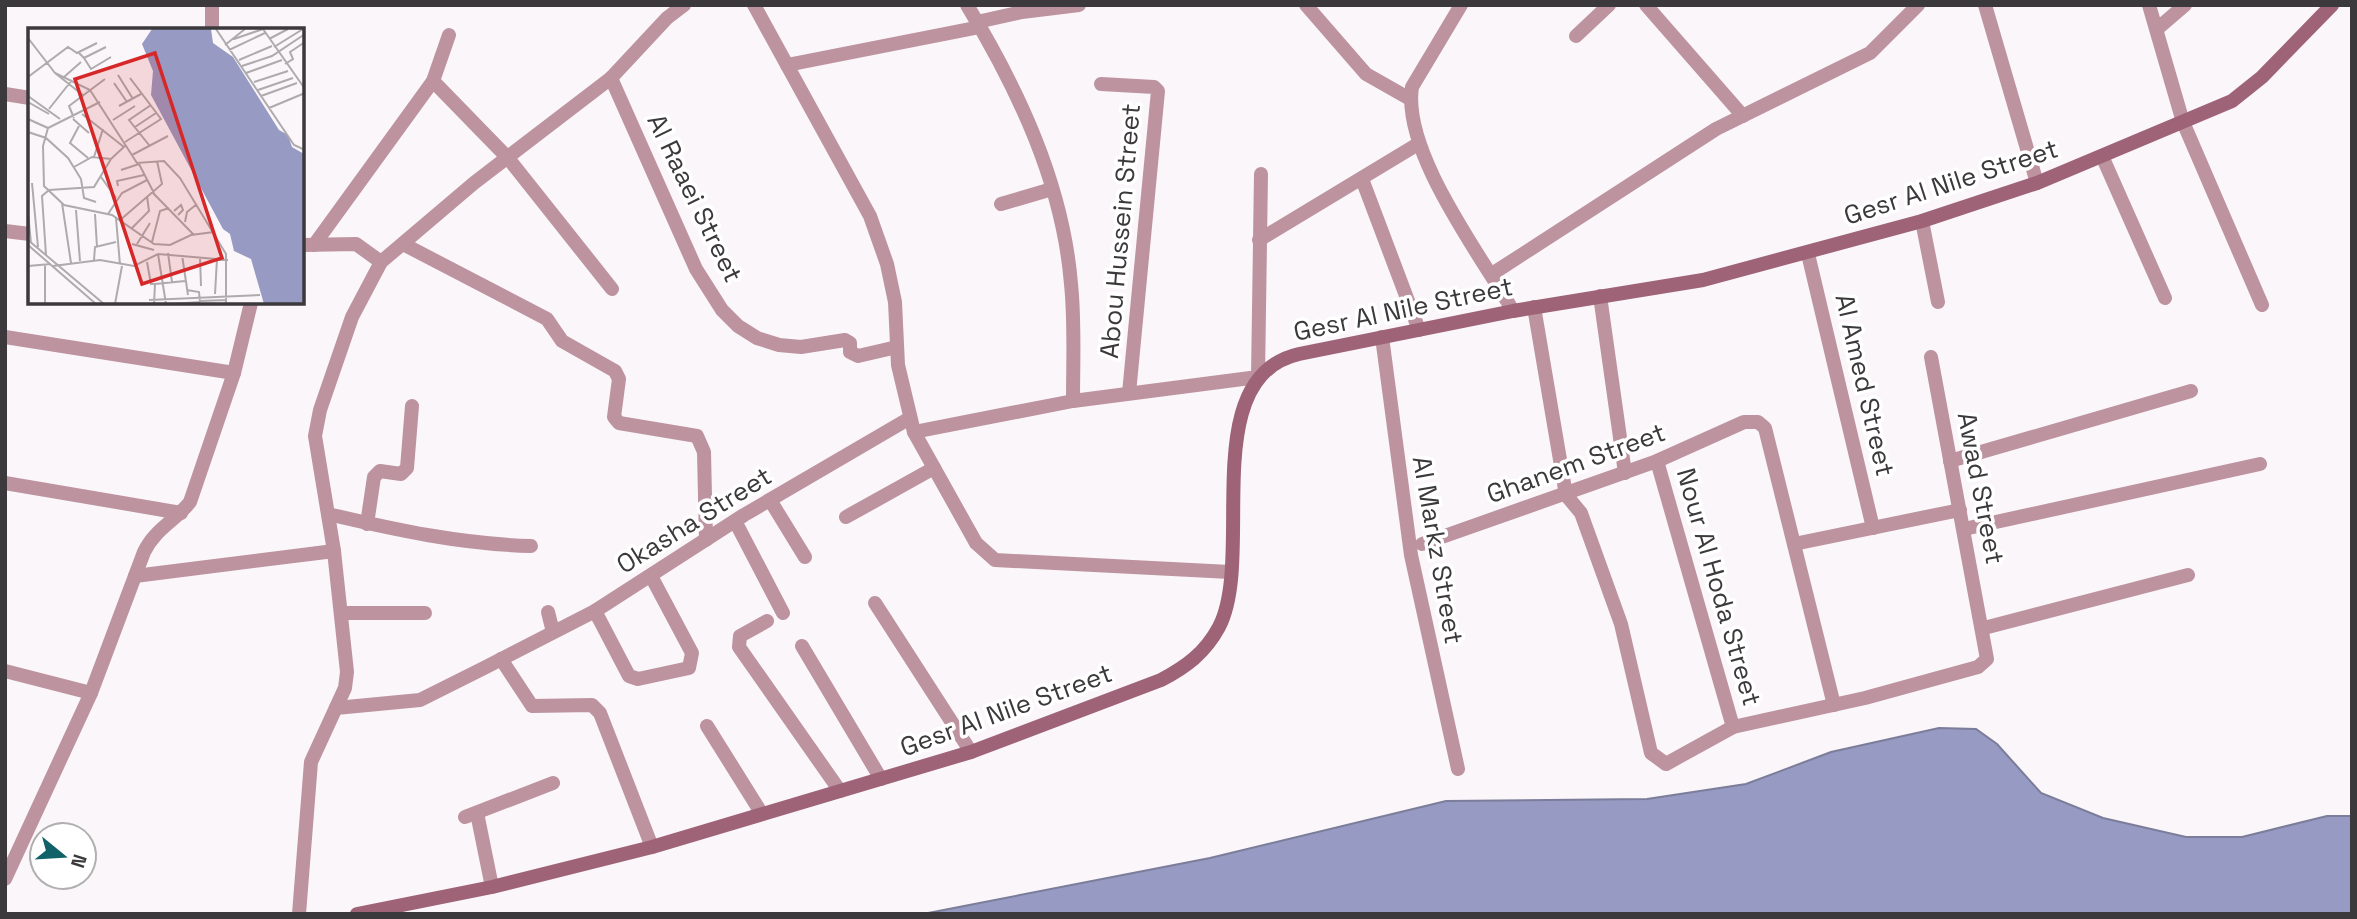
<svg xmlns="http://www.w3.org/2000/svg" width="2357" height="919" font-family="'Space Grotesk',sans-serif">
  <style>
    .water { fill: #979ac2; stroke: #7b7d9a; stroke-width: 2 }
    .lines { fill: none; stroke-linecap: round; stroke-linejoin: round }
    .street { stroke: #bd93a0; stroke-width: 14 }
    .secondary { stroke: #9e6377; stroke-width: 14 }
    .labels { text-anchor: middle; stroke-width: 7; stroke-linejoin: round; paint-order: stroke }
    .street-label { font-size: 26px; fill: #3b393b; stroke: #fff }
    .inset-road { fill: none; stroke: #aeaaad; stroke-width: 2 }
    .view { fill: #d62828; fill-opacity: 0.15; stroke: #d62828; stroke-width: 3.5 }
    .inset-edge { fill: none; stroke: #3b393b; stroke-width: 3.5 }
  </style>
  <rect width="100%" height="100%" fill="#faf6f9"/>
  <!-- water -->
  <polygon class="water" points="1939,728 1976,729 1997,744 2041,793 2103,818 2186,837 2242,837 2327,816 2352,816 2352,914 923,914 1210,858 1446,801 1647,799 1746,784 1831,752"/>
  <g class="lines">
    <!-- street -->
    <g class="street">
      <polyline points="212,5 212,30"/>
      <polyline points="754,5 870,216 887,264 895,302 898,365 914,432 976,543 995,560 1230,572"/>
      <path d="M 967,5 C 1018,89 1063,184 1071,284 C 1075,322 1073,362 1073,401"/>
      <polyline points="1306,5 1366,74 1410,99"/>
      <path d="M 1461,5 L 1412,87 C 1402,152 1480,254 1513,311"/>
      <polyline points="1646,5 1743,116"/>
      <polyline points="1985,5 2037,183"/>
      <polyline points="2149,5 2183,122 2262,305"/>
      <polyline points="977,22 1022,12 1079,5"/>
      <polyline points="2157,29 2185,5"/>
      <polyline points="1576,36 1609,5"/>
      <polyline points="787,65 980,27"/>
      <polyline points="611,78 696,269 722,310 738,326 757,338 779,345 801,347 845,340 850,343 850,352 858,356 897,347"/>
      <polyline points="433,81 508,158 612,289"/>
      <polyline points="1101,84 1154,87 1158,91 1129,393"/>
      <polyline points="5,94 30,98"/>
      <polyline points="2102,156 2165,298"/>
      <polyline points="1362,179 1419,330"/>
      <polyline points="1001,204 1052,189"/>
      <polyline points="1922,221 1938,302"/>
      <polyline points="5,231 30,234"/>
      <polyline points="1259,240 1418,144"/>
      <polyline points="403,244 547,319 562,341 615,371 619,379 614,417 619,423 697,436 704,452 706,540"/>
      <polyline points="303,245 356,244 381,262"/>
      <polyline points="314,245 433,81 449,35"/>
      <polyline points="1808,254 1873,528"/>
      <polyline points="1492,274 1716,129 1870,53 1918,5"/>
      <polyline points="1600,296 1625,473"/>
      <polyline points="1534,307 1566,495 1581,513 1621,624 1651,753 1666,764 1733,727 1865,698 1978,667 1987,659 1931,357"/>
      <polyline points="5,337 234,373"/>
      <polyline points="1382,337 1411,555 1458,769"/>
      <polyline points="914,432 1073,401 1258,377 1261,174"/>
      <polyline points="1657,461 1733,727"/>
      <polyline points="1950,461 2191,391"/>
      <polyline points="5,483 181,513"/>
      <polyline points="770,500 805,557"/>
      <path d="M 328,514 C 396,530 461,544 531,546"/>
      <polyline points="846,517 934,468"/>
      <polyline points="735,521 783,613"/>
      <polyline points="367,524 374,477 380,471 401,474 407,468 412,406"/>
      <polyline points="1964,529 2260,464"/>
      <polyline points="1422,544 1657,461 1744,422 1758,422 1765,428 1834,705"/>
      <polyline points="1794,544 1960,510"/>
      <polyline points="135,576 334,551"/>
      <polyline points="875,603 971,752"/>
      <polyline points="595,611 629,676 638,679 689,668 692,653 651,576"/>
      <polyline points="548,612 553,632"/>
      <polyline points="342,613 425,613"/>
      <polyline points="767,621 740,636 739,647 840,791"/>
      <polyline points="1984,628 2188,575"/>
      <polyline points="802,646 881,779"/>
      <polyline points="501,659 532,706 592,705 600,713 652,847"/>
      <polyline points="5,671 91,693"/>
      <polyline points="336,708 420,700 484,668 595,611 744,515 910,418"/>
      <polyline points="707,726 762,814"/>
      <polyline points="477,813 492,887"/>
      <polyline points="465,817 553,783"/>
      <path d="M 5,879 L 91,693 L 144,552 C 155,529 175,521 190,502 L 234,373 L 251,303"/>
      <polyline points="299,914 311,762 345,688 347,672 334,551 315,436 320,410 352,317 381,262 474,183 611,78 667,18 684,5"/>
    </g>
    <!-- secondary -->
    <path class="secondary" d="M 357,914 L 492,887 L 652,847 L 971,752 L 1161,680 C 1186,667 1205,653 1219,627 C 1256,556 1195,378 1299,354 L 1513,311 L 1703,280 L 1922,221 L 2037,183 L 2232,101 L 2262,77 L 2332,5"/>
  </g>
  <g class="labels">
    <!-- street labels -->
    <g class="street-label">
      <text transform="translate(1951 182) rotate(-18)" y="9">Gesr Al Nile Street</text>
      <text transform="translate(695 198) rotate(64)" y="9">Al Raaei Street</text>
      <text transform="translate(1120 231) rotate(-85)" y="9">Abou Hussein Street</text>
      <text transform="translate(1403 309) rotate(-12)" y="9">Gesr Al Nile Street</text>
      <text transform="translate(1865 385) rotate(77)" y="9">Al Amed Street</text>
      <text transform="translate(1576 463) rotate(-20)" y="9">Ghanem Street</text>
      <text transform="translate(1981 488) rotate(79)" y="9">Awad Street</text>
      <text transform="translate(694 520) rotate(-32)" y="9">Okasha Street</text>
      <text transform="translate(1438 550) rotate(80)" y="9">Al Markz Street</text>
      <text transform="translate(1719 587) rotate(74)" y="9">Nour Al Hoda Street</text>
      <text transform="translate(1006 710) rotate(-20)" y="9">Gesr Al Nile Street</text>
    </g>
  </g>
  <!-- overview -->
  <g transform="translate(28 28)">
    <rect width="276" height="276" fill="#faf6f9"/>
    <path d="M 124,1 L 183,1 L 185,15 L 205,29 L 251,102 L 260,107 L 264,119 L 276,126 L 276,276 L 236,276 L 223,231 L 206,223 L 202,206 L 195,201 L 123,67 L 125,43 L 114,16 Z" fill="#979ac2"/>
    <path class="inset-road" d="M 188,1 L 266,117 L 277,122M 235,1 L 277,61M 0,10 L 27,45 L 62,62 L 109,135 L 136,133 L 152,150 L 198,226 L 198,276M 206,11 L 235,1M 241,11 L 260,1M 197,17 L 217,1M 246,19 L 275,1M 201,22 L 237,5M 51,25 L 56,30 L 78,19M 56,30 L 63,41 L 83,29M 211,32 L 244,18M 257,36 L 265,31 L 262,24 L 277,14M 214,38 L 244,28 L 277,6M 27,45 L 56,68M 218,45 L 254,32M 90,47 L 105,71M 0,49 L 40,19 L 49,25 L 69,15M 36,49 L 53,34M 226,54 L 260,43M 86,55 L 99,74M 230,62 L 265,50M 0,68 L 32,91M 233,68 L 269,55M 0,74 L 21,86M 72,74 L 20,100 L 15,118 L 16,158 L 36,177 L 84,187 L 126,216 L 142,217 L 163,207 L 186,204M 91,78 L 113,66M 241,80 L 277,65M 21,81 L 44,52M 54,86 L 96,119M 46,90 L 41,78 L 77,51M 0,91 L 20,100M 45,91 L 61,105M 85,92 L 107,78M 51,98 L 42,115 L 60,130M 107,99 L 128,85M 0,104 L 18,110 L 40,130 L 53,151 L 56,170 L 68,174M 97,114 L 133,91 L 102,50M 121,117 L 101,92 L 123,77M 104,127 L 140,108M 66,129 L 75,101M 46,139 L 64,129 L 83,131 L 98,117M 93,142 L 111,136 L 126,165M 73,149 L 88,170M 4,155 L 10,219M 90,158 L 89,153 L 116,147M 125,165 L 166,207M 34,175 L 43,235M 48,182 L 52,233M 146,183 L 153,177 L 155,182 L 150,187M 0,185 L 3,215M 67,186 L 69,219M 80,186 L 94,165 L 119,152M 88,190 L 92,237M 91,193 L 134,156 L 129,133M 157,194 L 159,184 L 169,176M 103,201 L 121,183 L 119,168M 0,212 L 76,276M 124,214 L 132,183 L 141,180M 104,216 L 126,222M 109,216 L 122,195M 0,217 L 68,276M 140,225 L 144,254M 130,226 L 200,232M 130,226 L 138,276M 18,227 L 14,168 L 21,162 L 66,159 L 83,131M 154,227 L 160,267M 172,229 L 173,258M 66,232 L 67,219 L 88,214M 119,234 L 123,256 L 127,256 L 126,276M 17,237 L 17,276M 0,238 L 23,236M 25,238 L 72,232 L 106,238 L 130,226M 127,256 L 157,253M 159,262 L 171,264 L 172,274M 187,266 L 189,231M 121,272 L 232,267M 172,273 L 198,272M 87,276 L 94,238M 145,276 L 172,274"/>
    <path class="view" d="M 127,25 L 194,230 L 114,256 L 47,51 Z"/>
    <rect width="276" height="276" class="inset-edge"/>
  </g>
  <!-- border -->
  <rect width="2357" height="919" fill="none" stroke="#3b393b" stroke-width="14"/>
  <!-- north arrow -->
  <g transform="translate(63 856) rotate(108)"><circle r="33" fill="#ffffff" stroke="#b1b0b1" stroke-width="2"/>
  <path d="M0-5L12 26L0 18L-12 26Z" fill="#116169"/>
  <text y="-10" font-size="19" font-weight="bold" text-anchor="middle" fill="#3b393b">N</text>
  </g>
</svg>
